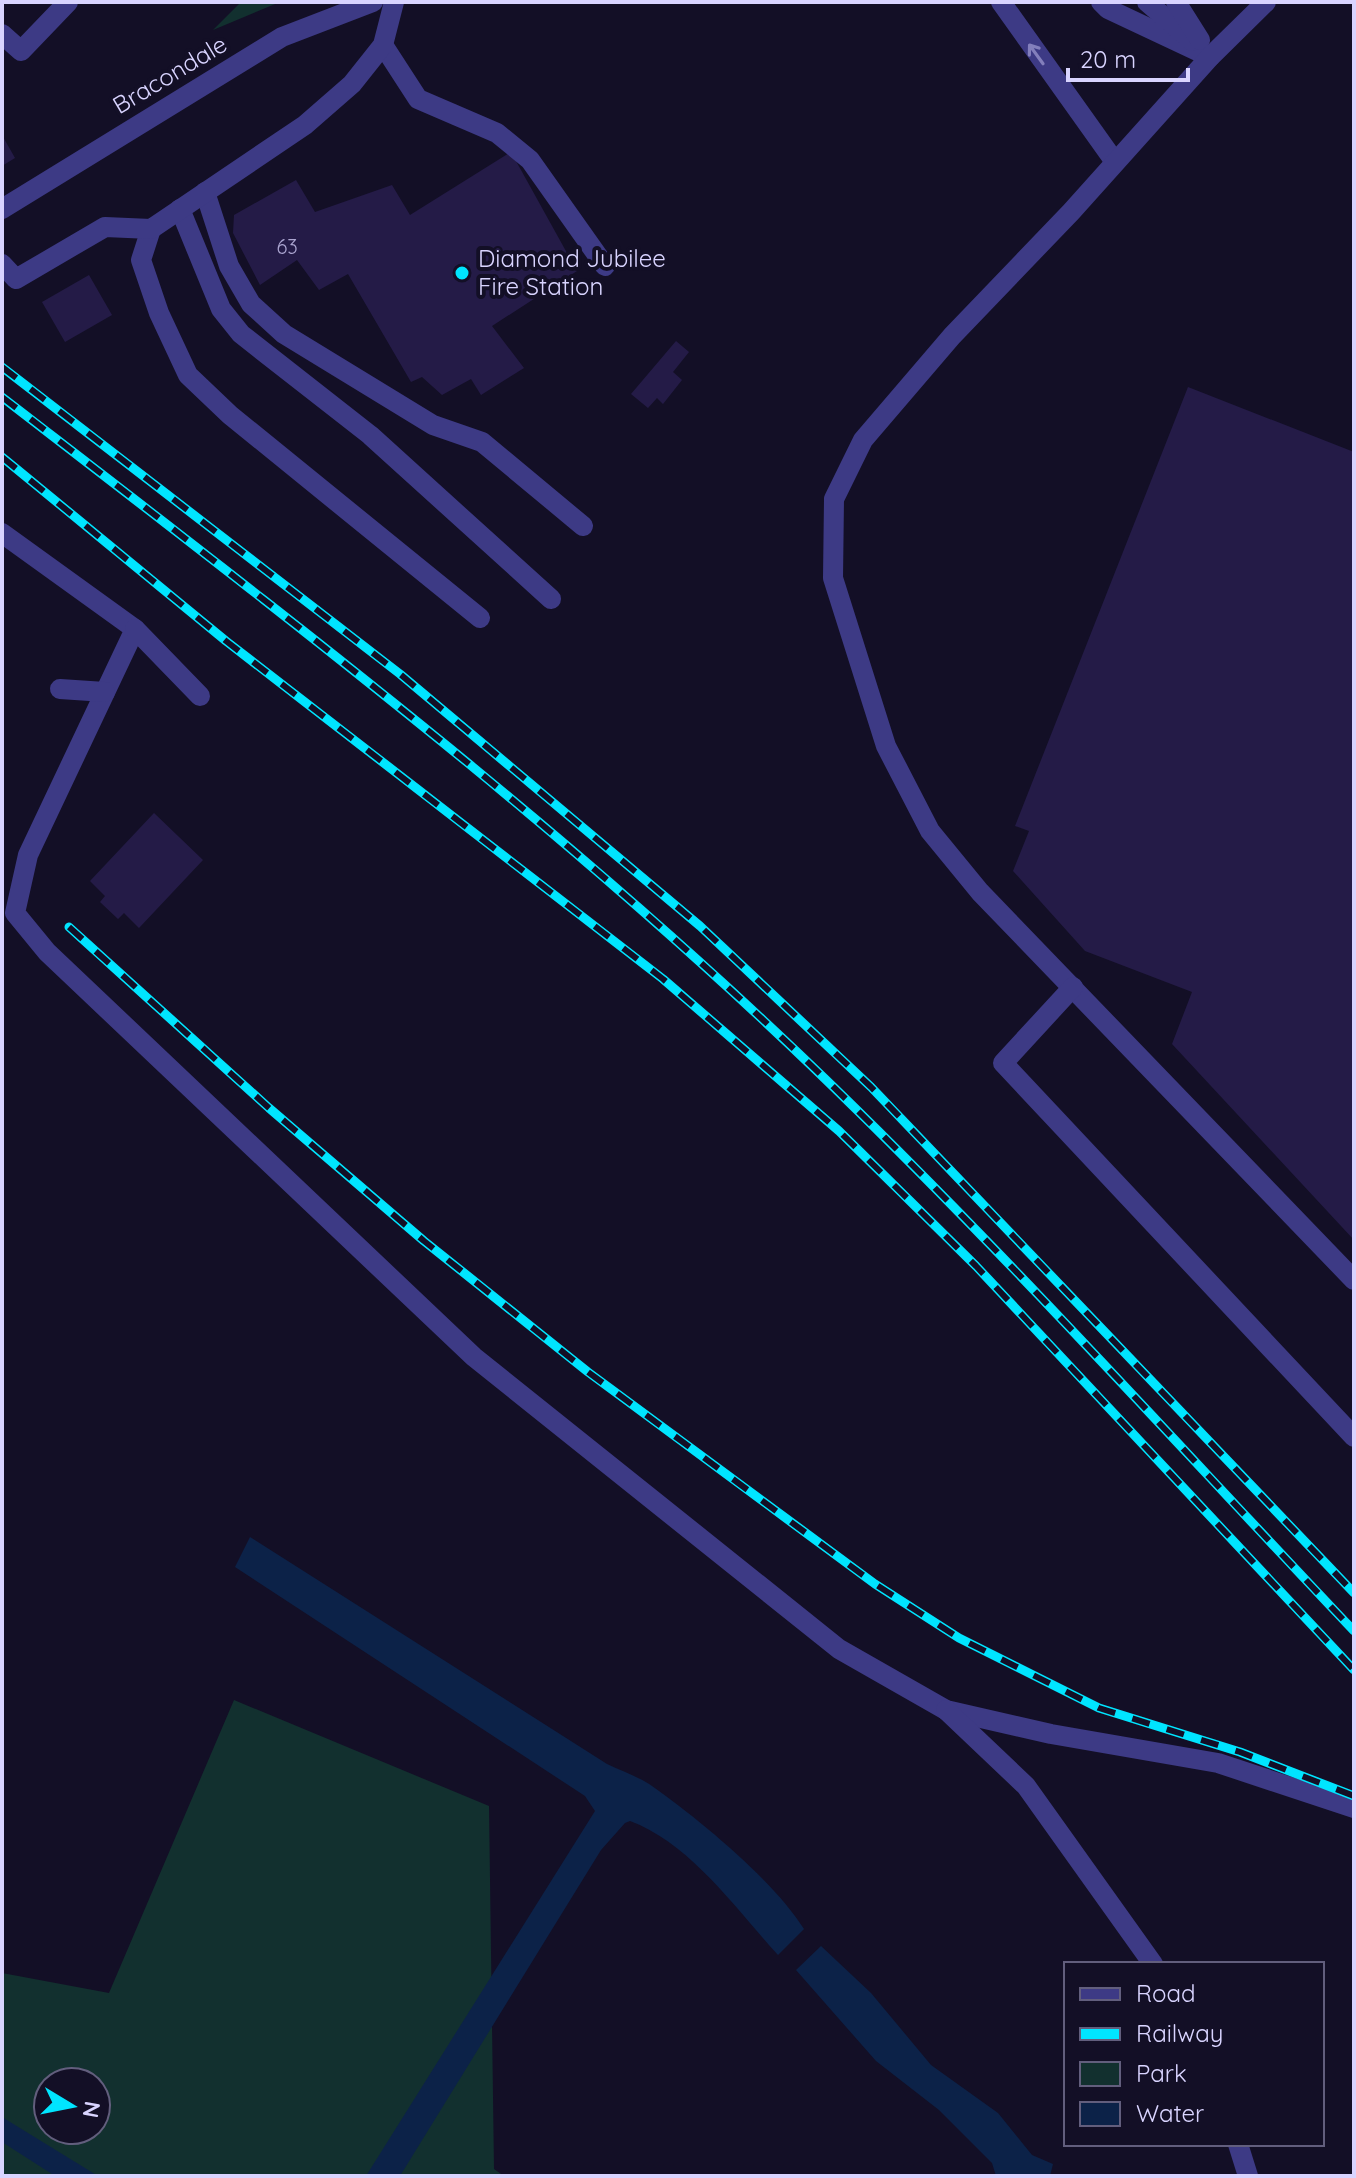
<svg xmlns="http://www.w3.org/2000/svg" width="1356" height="2178" font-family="Quicksand,sans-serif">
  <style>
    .green { fill: #12302f; fill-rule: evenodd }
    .water { fill: #0c2248 }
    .building { fill: #241b47 }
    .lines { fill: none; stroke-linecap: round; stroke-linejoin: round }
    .minor { stroke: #3d3a85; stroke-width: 20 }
    .rail-casing { stroke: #00e5ff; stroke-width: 9 }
    .rail { stroke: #130f26; stroke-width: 6; stroke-dasharray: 18; stroke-linecap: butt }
    .oneway { stroke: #837fbc }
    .poi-dot { fill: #00e5ff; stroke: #130f26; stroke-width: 3 }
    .labels { text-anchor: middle; stroke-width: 8; stroke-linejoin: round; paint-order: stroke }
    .number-label { font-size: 20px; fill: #aca6d1 }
    .street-label { font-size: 24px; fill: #d9d4ff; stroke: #130f26 }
    .poi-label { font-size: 24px; fill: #d9d4ff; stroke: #130f26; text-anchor: start }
  </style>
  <rect width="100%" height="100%" fill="#130f26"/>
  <!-- green -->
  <g class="green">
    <polygon points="241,2 280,2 213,30"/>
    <path d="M 234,1700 L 489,1806 L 494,2169 L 504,2176 L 2,2176 L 2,1973 L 109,1993 ZM 48,2082 L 96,2082 L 96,2130 L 48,2130 Z"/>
  </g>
  <!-- water -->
  <g class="water">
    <path d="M 250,1537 L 607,1764 C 622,1771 639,1777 652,1786 C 700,1820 773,1880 804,1929 L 778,1955 C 736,1909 690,1843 630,1821 L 625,1823 L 601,1850 L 400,2176 L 366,2176 L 595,1811 L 585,1796 L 235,1567 Z"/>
    <polygon points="821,1946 871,1993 931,2065 998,2113 1032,2155 1053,2164 1050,2176 996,2176 992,2163 939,2110 876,2061 796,1970"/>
    <polygon points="2,2117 98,2176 55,2176 2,2142"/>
  </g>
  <!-- building -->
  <g class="building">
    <polygon points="2,135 15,158 2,166"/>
    <polygon points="511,152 577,271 492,326 524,368 481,395 471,379 442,395 422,377 411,382 348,274 319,290 297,260 260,285 233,233 234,215 296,180 315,212 392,185 410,215"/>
    <polygon points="89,275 112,315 65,342 42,302"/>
    <polygon points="676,341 689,352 673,372 682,380 663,404 657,398 648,408 631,394"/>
    <polygon points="1188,387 1354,452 1354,1240 1172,1044 1192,992 1085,951 1013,871 1029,831 1015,826"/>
    <polygon points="154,813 203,860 139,928 124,913 118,919 100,902 105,896 90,881"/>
  </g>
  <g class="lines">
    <!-- minor -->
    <g class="minor">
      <polyline points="1001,2 1115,162"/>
      <polyline points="1101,2 1108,9 1210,57"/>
      <polyline points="1147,2 1192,41"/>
      <polyline points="1176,2 1200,40"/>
      <polyline points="1266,2 1210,57 1071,212 952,336 863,440 834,499 833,578 886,746 930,831 980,892 1354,1280"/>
      <polyline points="2,34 21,51 68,2"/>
      <polyline points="383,45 418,99 497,133 530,160 605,266"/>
      <polyline points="205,192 229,266 251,304 284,334 433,425 482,442 583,526"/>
      <polyline points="2,209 282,37 373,2"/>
      <polyline points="180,209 221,309 241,334 370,435 551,599"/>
      <polyline points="151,229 141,260 159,313 188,375 230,415 480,618"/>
      <polyline points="2,264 16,279 105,227 151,229 305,125 352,84 383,45 394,2"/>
      <polyline points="2,533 135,629 28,855 15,913 47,952 474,1357 839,1649 946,1710 1051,1734 1218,1763 1354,1808"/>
      <polyline points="135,629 200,696"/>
      <polyline points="60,689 105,692"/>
      <polyline points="1073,987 1003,1063 1354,1437"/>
      <polyline points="946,1710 1026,1786 1153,1964"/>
      <polyline points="1238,2144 1248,2176"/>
    </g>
    <defs>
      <g id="rail">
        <polyline points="2,367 400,674 700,926 871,1087 1354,1593"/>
        <path d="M 2,397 C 296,624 594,850 858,1111 C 1029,1279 1189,1457 1354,1631"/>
        <polyline points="2,457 226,641 663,979 839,1131 976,1266 1354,1670"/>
        <polyline points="69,927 269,1108 424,1241 588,1372 875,1584 959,1638 1099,1708 1240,1752 1354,1796"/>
      </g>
    </defs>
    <!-- rail casing -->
    <use href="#rail" class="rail-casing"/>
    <!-- rail -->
    <use href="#rail" class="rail"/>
  </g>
  <!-- one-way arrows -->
  <defs><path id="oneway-shaft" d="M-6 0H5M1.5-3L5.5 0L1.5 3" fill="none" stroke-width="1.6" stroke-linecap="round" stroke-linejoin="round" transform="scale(2)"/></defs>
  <use class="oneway" href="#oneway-shaft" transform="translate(1036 54) rotate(-126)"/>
  <!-- markers -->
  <circle class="poi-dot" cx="462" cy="273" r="8"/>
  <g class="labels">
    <!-- number labels -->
    <g class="number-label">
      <text x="287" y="254">63</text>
    </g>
    <!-- street labels -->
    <g class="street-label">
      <text transform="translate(170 75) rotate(-31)" y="8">Bracondale</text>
    </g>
    <!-- poi labels -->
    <g class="poi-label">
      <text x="478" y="267">Diamond Jubilee<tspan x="478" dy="28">Fire Station</tspan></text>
    </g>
  </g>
  <!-- border -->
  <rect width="1356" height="2178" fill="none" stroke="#d9d4ff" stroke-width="8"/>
  <!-- legend -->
  <rect x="1064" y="1962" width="260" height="184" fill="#130f26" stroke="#625e7d" stroke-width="2"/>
  <rect x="1080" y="1988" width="40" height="12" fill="#3d3a85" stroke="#625e7d" stroke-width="2"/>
  <text x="1136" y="2002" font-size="24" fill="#d9d4ff">Road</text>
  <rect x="1080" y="2028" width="40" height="12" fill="#00e5ff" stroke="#625e7d" stroke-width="2"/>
  <text x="1136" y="2042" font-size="24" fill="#d9d4ff">Railway</text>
  <rect x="1080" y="2062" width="40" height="24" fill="#12302f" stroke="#625e7d" stroke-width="2"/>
  <text x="1136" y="2082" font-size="24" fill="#d9d4ff">Park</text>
  <rect x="1080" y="2102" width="40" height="24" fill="#0c2248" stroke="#625e7d" stroke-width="2"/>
  <text x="1136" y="2122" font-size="24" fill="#d9d4ff">Water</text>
  <!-- north arrow -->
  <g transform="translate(72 2106) rotate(100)"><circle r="38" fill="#130f26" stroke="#625e7d" stroke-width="2"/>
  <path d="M0-6L14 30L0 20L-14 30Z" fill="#00e5ff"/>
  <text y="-12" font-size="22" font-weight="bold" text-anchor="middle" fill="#d9d4ff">N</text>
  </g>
  <!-- scale -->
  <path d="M1068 68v12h120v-12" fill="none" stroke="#d9d4ff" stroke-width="4"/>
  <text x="1080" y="68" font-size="24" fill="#d9d4ff" stroke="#130f26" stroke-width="6" paint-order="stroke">20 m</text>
</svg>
